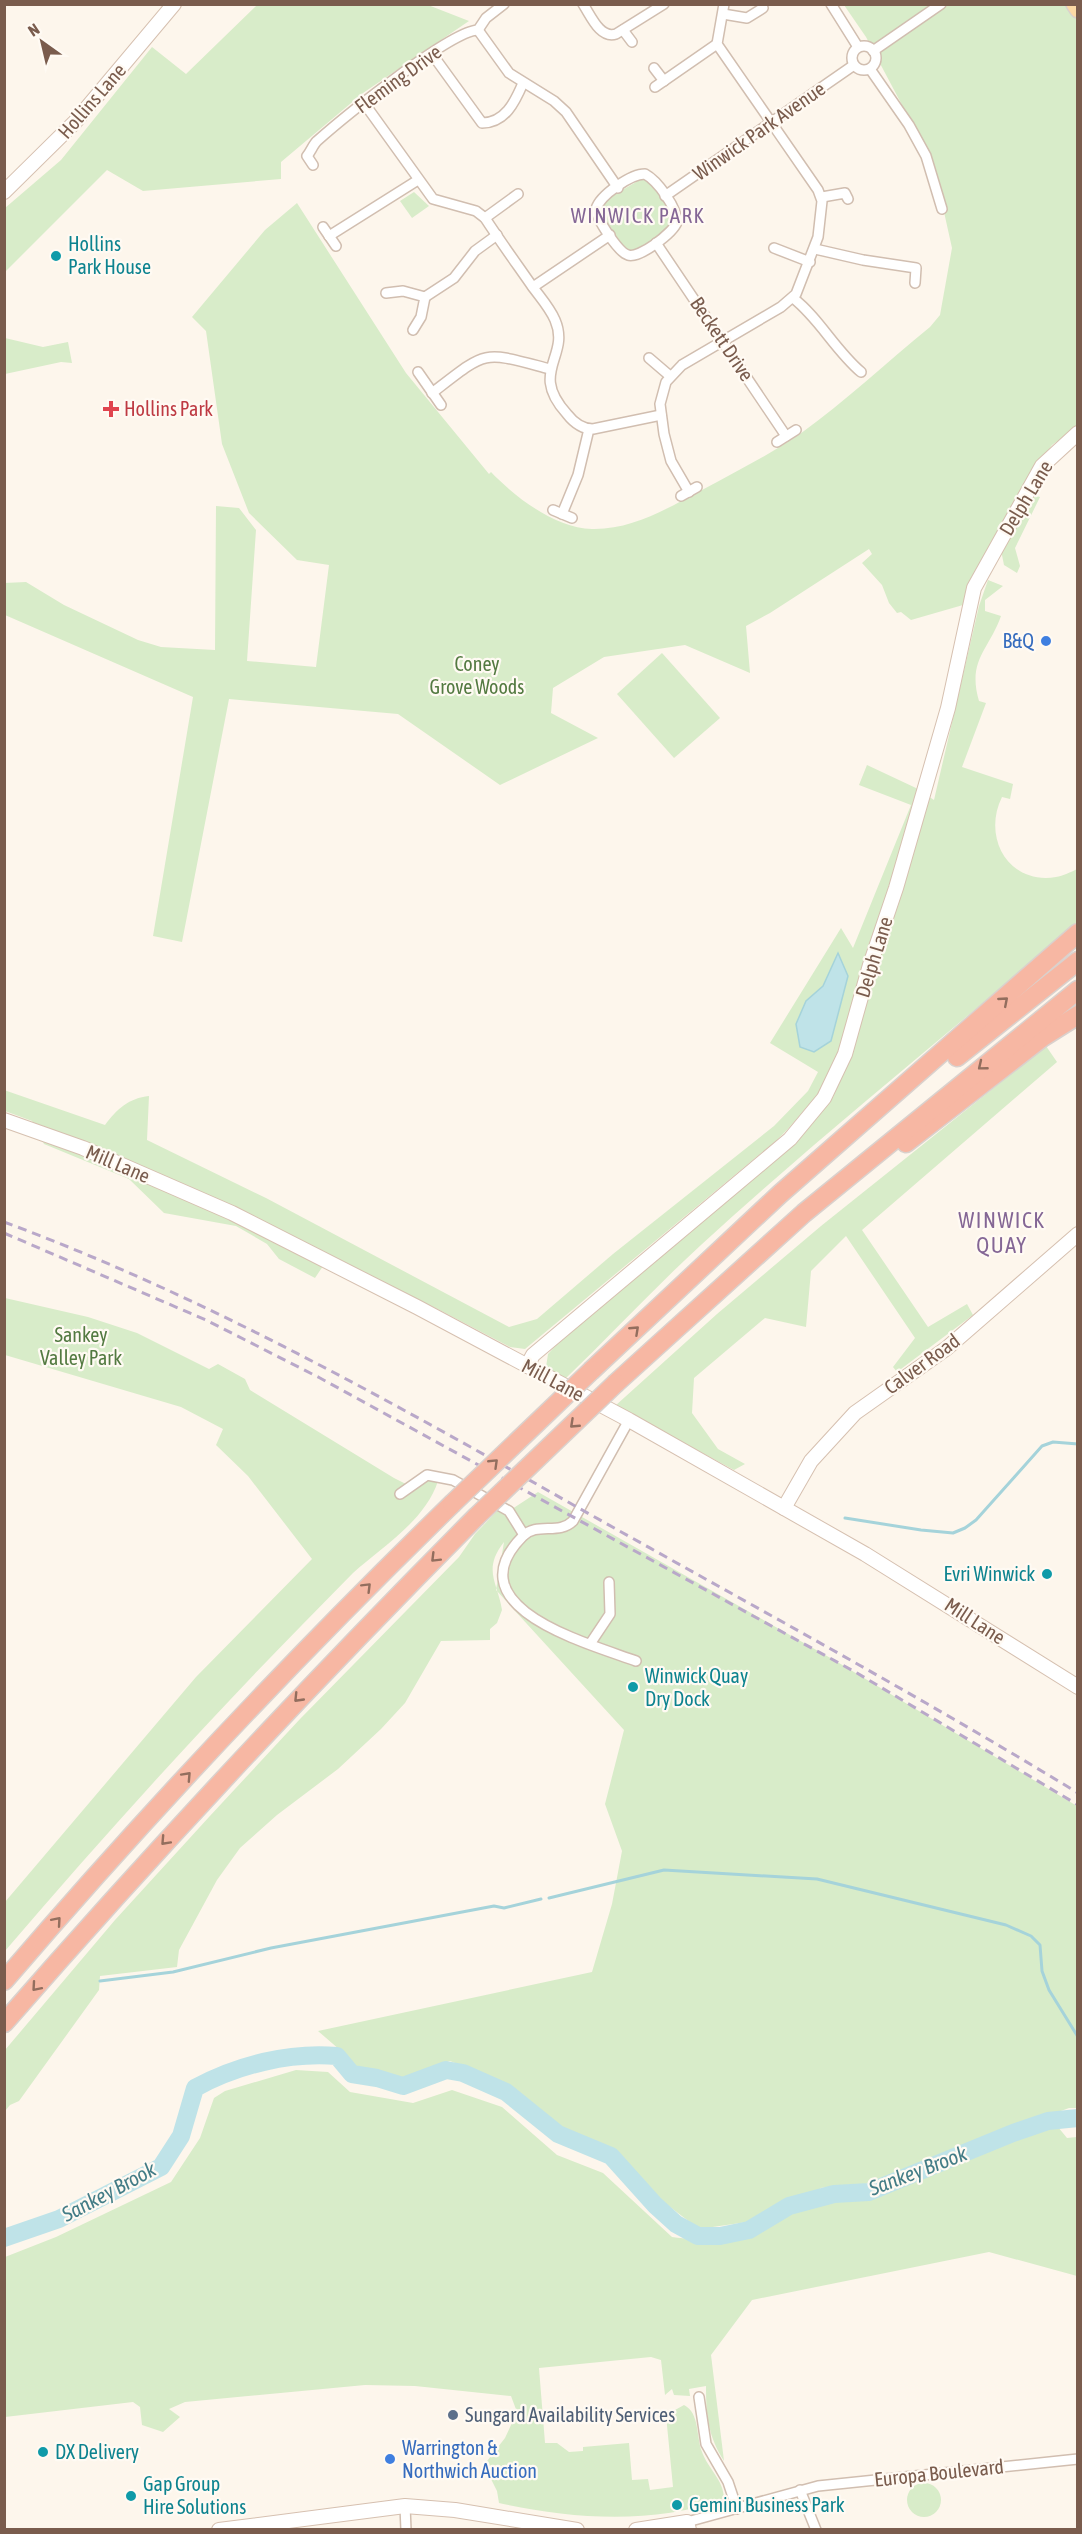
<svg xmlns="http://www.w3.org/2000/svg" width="1082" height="2534" font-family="'Asap Condensed',sans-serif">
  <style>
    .green { fill: #d8ecc9; fill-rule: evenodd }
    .water { fill: #bfe3e8; stroke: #a5d3da; stroke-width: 1.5 }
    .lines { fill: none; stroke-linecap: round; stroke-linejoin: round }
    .stream { stroke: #a5d3da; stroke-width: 3 }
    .river { stroke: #bfe3e8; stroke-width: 18 }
    .street-casing { stroke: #d1beb0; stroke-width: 12 }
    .secondary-casing { stroke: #d6c0b0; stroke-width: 16 }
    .primary-casing { stroke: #dad1cd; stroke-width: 18 }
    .highway-casing { stroke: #dad1cd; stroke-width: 21 }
    .street { stroke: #fff; stroke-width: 9 }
    .secondary { stroke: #fff; stroke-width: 14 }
    .primary { stroke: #fbd9a5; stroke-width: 15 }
    .highway { stroke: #f7b7a3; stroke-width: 18 }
    .rail { stroke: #b9a8c9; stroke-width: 3; stroke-dasharray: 9 6; stroke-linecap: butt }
    .highway-bridge-casing { stroke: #dad1cd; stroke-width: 21; stroke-linecap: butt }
    .highway-bridge { stroke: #f7b7a3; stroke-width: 18 }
    .oneway { stroke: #936e5e }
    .culture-dot { fill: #0f9aa8; stroke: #fffaf3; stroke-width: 2 }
    .health-dot { fill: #e0444e; stroke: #fffaf3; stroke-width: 2 }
    .shop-dot { fill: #3f7fe0; stroke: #fffaf3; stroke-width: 2 }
    .service-dot { fill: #5c6f8a; stroke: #fffaf3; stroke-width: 2 }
    .labels { text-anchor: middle; stroke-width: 4.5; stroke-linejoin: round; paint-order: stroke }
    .street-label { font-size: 20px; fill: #7a5c4d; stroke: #fffaf3 }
    .culture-label { font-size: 20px; fill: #0d838f; stroke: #fffaf3; text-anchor: start }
    .health-label { font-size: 20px; fill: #be3a42; stroke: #fffaf3; text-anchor: start }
    .shop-label { font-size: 20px; fill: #366cbe; stroke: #fffaf3; text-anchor: end }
    .park-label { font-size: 20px; fill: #537a41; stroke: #fffaf3 }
    .service-label { font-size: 20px; fill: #4e5e75; stroke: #fffaf3; text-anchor: start }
    .neighbourhood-label { font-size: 21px; letter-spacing: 1.5px; fill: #846695; stroke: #fffaf3 }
    .water-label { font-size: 21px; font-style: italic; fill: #437c86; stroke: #fffaf3 }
    .quarter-label { font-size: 22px; letter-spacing: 1.5px; fill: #846695; stroke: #fffaf3 }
  </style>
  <rect width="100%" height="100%" fill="#fdf6ec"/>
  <!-- green -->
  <g class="green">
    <polygon points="257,5 428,5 469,21 363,93 281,162 281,179 143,191 107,170 5,272 5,208 61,160 152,47 186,74"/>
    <path d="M 844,5 L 1067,5 L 1077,20 L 1077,427 L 1052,445 L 1034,470 L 984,560 L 963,605 L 911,620 L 901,612 L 897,613 L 889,603 L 882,585 L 862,563 L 872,554 L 869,549 L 770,613 L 746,626 L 750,673 L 685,645 L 604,657 L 553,688 L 551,713 L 598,738 L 500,785 L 398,714 L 229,699 L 182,942 L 153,936 L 193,697 L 5,615 L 4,583 L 26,582 L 64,605 L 138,640 L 161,647 L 215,650 L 216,506 L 239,508 L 256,530 L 247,661 L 316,667 L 329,565 L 297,560 L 249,513 L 222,444 L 206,331 L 192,317 L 265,230 L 297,203 L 406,373 L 489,474 L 491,472 C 515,497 555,528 592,529 C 632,530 668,508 702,490 C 735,472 769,455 800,434 C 846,401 887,362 930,327 L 940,315 L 952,248 L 938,185 L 929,156 L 866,37 Z"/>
    <path d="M 643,178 C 655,183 672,209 673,222 C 665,235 646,248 631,252 L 624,248 L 600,211 L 607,199 Z"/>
    <polygon points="414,192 429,206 412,218 400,201"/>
    <polygon points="5,338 43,347 68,342 72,363 61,362 5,374"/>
    <polygon points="1032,495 1040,497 1015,548 1020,566 1017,573 1004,565 1001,550"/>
    <path d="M 988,580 L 1003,586 L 985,600 L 985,611 L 1001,616 C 989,650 967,660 979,701 L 986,703 L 962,767 L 1013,784 L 1010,799 L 1002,797 C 982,837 1008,885 1056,877 C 1063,876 1071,872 1077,869 L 1077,923 C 952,1031 823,1133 701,1245 C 654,1288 611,1335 565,1379 L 546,1367 L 548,1354 L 572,1328 L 808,1127 L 833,1097 L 849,1061 C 822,1085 803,1115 777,1140 L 525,1349 L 510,1347 L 430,1305 L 399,1303 L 325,1263 L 315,1278 L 279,1259 L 267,1244 L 236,1226 L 164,1213 L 129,1179 L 44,1144 L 32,1121 L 5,1111 L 4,1090 L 105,1125 C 117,1109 129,1098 149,1096 L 147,1140 L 266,1198 L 509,1327 L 537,1319 L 613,1254 L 774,1126 L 808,1091 L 818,1072 L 770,1043 L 841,928 L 853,948 L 911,805 L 859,785 L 867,765 L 916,788 L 934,800 L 979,606 Z"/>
    <polygon points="662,653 720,718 674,758 617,694"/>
    <polygon points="1046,1046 1057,1062 862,1230 928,1327 967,1304 973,1315 897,1372 893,1367 915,1338 846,1236 811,1271 806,1327 765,1318 694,1378 692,1413 718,1449 745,1464 734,1470 615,1406 717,1314 821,1226"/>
    <path d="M 5,1298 L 88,1317 L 137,1333 L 209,1369 L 218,1364 L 245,1379 L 250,1390 L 394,1478 L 408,1485 L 419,1475 L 438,1481 C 425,1521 383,1546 353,1573 C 336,1590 319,1608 302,1625 C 199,1730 100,1840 5,1951 L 5,1902 L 196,1677 L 312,1559 L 248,1476 L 216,1445 L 223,1429 L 181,1407 L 5,1355 Z"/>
    <path d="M 538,1492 L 834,1660 L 1077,1806 L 1077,2108 L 1069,2108 L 962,2148 L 1058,2127 L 1067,2138 L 1077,2137 L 1077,2276 L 989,2252 L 752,2300 L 711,2355 L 724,2461 C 708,2436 706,2415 706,2386 L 689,2389 L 690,2396 L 674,2395 L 672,2389 L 665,2395 L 661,2360 L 651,2357 L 539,2368 L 545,2443 L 557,2443 L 569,2452 L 583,2451 L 583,2447 L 629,2443 L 632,2480 L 648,2479 L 650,2490 L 673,2487 L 666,2415 L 684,2405 C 700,2413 696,2437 702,2452 C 708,2469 724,2480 724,2499 C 653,2525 571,2519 499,2503 L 497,2491 L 484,2465 L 505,2438 L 517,2412 L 511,2396 L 415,2386 L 365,2385 L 185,2402 L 169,2409 L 180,2417 L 163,2432 L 142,2425 L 140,2407 L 133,2402 L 5,2417 L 5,2257 L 56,2237 L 171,2182 L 200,2138 L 214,2098 L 225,2091 L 296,2070 L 328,2072 L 350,2092 L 413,2103 L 452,2090 L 502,2107 L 557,2155 L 603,2173 L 672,2237 C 715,2244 755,2228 794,2211 L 796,2195 L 747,2222 L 699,2229 L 653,2194 L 615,2151 L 558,2127 L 509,2085 L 450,2061 L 403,2078 L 354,2066 L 340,2050 L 318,2031 L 592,1972 L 612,1904 L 622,1851 L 605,1804 L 624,1730 L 496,1590 L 504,1542 C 482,1570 498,1583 502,1610 L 497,1623 L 490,1629 L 490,1640 L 441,1641 L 405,1703 L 381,1729 L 338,1769 L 277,1815 L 240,1848 L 217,1880 L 179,1950 L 177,1967 L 100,1976 L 99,1990 L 19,2101 L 10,2105 L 5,2111 L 5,2050 L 115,1920 L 209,1817 L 300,1719 L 459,1557 L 475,1534 L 498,1510 L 509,1511 ZM 898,2172 L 868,2187 L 841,2189 L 840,2199 L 829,2200 L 820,2188 L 865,2184 Z"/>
    <circle cx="924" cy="2500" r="17"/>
  </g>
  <!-- water -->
  <polygon class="water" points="838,953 848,976 831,1041 814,1052 800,1047 796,1024 806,1001 823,986"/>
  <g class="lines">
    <!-- stream -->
    <g class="stream">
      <polyline points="845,1518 921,1530 953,1533 965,1528 976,1520 1042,1446 1053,1442 1078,1444"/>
      <polyline points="549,1898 664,1870 817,1879 1006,1925 1031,1936 1040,1945 1042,1971 1049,1990 1078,2037"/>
      <polyline points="100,1981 173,1972 271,1948 494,1906 504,1908 541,1899"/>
    </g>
    <!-- river -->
    <path class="river" d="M 4,2238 L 59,2219 L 161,2167 L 181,2136 L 195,2088 C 237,2065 289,2052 337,2056 L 352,2074 L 377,2078 L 403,2086 L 446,2070 L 463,2073 L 506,2092 L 558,2134 L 611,2156 L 655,2205 L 676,2224 L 698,2236 L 720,2236 L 749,2230 L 789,2206 L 834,2194 L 869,2192 L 1013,2133 L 1048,2121 L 1078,2118"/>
    <defs>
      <g id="street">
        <path d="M 583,4 C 591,16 600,39 616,34 L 664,4"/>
        <polyline points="831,4 858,47"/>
        <polyline points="723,14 747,18 763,8"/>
        <polyline points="478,30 509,73 554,101 566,112 618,188"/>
        <polyline points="623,30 632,42"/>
        <circle cx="864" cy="58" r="12"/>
        <polyline points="873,51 941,4"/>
        <path d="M 432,54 L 482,123 C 505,123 515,102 523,83"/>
        <polyline points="654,68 664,81"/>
        <polyline points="870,69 909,125 926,156 942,209"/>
        <polyline points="655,87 717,44"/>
        <path d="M 364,103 L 433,199 L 476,211 L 485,218 C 500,241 516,263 532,286 C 540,297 550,308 555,320 C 571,357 528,371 567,414 C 574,423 582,429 593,429 L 661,415"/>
        <path d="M 313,165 L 307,156 C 311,151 313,145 317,141 C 343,118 450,31 478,30 L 486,18 L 504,4"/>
        <path d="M 645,174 C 658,181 677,208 677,222 C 673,233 639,259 628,255 C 618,252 596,218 596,209 C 600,195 631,174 645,174 Z"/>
        <polyline points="665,196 854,65"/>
        <polyline points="822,197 845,193 848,199"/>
        <polyline points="485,218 518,194"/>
        <polyline points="323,227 336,246"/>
        <polyline points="329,236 418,180"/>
        <polyline points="656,243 786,436"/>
        <polyline points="774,248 810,262"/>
        <polyline points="815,249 863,260 916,268 915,283"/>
        <polyline points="533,287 610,235"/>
        <polyline points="386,293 403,291 425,297 421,317 413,330"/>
        <polyline points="425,297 454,278 475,251 497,235"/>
        <path d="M 793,298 C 819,318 835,350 861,372"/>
        <polyline points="649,358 670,376"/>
        <polyline points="418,372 441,405"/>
        <path d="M 432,393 C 489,349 481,351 550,369"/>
        <polyline points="777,442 796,430"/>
        <polyline points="689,492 671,461 664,434 660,404 666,382 682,365 781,307 796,294 818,237 822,201 818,190 717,44 724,4"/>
        <polyline points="681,496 697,487"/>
        <polyline points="553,510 572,518"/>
        <polyline points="562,514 578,475 589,429"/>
        <path d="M 629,1420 L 573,1521 C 559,1535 537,1522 523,1536 C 452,1607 587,1643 636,1661"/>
        <polyline points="400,1494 427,1475 453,1480 509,1511 524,1535"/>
        <polyline points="590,1644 610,1614 609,1582"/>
        <polyline points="699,2397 706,2444 728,2482 737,2509"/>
        <polyline points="800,2490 816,2530"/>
        <polyline points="405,2506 406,2530"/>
        <polyline points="687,2522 818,2486 1078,2459"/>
      </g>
      <g id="secondary">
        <polyline points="4,192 75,122 174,4"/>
        <polyline points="4,1120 83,1148 232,1213 417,1307 629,1420 865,1554 1078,1687"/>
        <polyline points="527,1366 533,1355 790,1139 824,1098 845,1054 870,965 896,888 948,708 974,588 1042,466 1078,433"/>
        <polyline points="784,1508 811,1461 855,1413 947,1348 1078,1234"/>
        <polyline points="219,2530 405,2506 455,2510 577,2530"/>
        <polyline points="636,2530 687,2522 689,2530"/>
      </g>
      <polyline id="primary" points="1074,4 1078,10"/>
      <g id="highway">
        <polyline points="957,1057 1078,961"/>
        <polyline points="906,1143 1043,1037 1078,1015"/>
        <polyline points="592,1370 780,1194 1078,933"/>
        <polyline points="616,1383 804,1213 1078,990"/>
        <path d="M 4,1981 C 146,1815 296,1656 452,1504"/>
        <path d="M 4,2023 C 156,1849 313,1681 476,1517"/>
      </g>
    </defs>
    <!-- street casing -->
    <use href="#street" class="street-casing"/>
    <!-- secondary casing -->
    <use href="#secondary" class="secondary-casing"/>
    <!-- primary casing -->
    <use href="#primary" class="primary-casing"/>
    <!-- highway casing -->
    <use href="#highway" class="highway-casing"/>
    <!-- street -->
    <use href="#street" class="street"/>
    <!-- secondary -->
    <use href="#secondary" class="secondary"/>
    <!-- primary -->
    <use href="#primary" class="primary"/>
    <!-- highway -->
    <use href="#highway" class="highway"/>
    <!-- rail -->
    <g class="rail">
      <path d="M 4,1222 C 207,1297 397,1405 584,1511 C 749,1604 916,1694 1078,1793"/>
      <polyline points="4,1233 206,1320 320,1378 857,1673 1078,1805"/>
    </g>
    <defs>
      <g id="highway-bridge">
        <polyline points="452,1504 592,1370"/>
        <polyline points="476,1517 616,1383"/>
      </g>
    </defs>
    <!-- highway-bridge casing -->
    <use href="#highway-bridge" class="highway-bridge-casing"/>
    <!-- highway-bridge -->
    <use href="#highway-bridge" class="highway-bridge"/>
  </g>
  <!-- one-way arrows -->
  <defs><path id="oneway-chevron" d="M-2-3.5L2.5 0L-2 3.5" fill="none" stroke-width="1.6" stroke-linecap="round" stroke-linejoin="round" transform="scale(1.5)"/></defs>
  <g class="oneway">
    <use href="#oneway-chevron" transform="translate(1004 1001) rotate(-41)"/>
    <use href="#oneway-chevron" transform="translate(982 1066) rotate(141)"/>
    <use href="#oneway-chevron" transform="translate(635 1330) rotate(-43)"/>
    <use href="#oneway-chevron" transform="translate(574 1424) rotate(137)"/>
    <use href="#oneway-chevron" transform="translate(494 1463) rotate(-44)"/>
    <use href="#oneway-chevron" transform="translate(435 1558) rotate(135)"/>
    <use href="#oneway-chevron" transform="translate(367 1587) rotate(-45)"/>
    <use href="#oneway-chevron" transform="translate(298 1698) rotate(134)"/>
    <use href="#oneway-chevron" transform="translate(187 1776) rotate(-47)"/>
    <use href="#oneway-chevron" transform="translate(165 1841) rotate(133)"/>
    <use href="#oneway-chevron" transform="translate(57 1921) rotate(-49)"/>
    <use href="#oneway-chevron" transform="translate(36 1987) rotate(131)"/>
  </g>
  <!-- markers -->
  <g class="culture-dot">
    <circle cx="56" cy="256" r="6"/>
    <circle cx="1047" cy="1574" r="6"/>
    <circle cx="633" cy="1687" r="6"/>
    <circle cx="43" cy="2452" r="6"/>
    <circle cx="131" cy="2496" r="6"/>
    <circle cx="677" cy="2505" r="6"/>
  </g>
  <path class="health-dot" d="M108 400h6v6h6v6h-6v6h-6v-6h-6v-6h6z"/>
  <g class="shop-dot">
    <circle cx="1046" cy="641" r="6"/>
    <circle cx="390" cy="2459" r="6"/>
  </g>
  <circle class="service-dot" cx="453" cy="2415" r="6"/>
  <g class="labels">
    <!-- street labels -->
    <g class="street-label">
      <text transform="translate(398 79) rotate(-36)" y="7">Fleming Drive</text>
      <text transform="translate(92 101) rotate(-49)" y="7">Hollins Lane</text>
      <text transform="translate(759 131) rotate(-35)" y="7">Winwick Park Avenue</text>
      <text transform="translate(722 339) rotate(56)" y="7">Beckett Drive</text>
      <text transform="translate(1026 498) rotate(-59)" y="7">Delph Lane</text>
      <text transform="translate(874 957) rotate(-73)" y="7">Delph Lane</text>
      <text transform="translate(118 1164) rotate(23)" y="7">Mill Lane</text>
      <text transform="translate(922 1364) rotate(-36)" y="7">Calver Road</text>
      <text transform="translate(553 1380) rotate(28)" y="7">Mill Lane</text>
      <text transform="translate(975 1621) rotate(33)" y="7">Mill Lane</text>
      <text transform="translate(939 2473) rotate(-6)" y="7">Europa Boulevard</text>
    </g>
    <!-- culture labels -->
    <g class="culture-label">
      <text x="68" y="251">Hollins<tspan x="68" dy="23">Park House</tspan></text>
      <text x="1035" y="1581" text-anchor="end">Evri Winwick</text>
      <text x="645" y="1683">Winwick Quay<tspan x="645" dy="23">Dry Dock</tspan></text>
      <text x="55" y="2459">DX Delivery</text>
      <text x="143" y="2491">Gap Group<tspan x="143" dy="23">Hire Solutions</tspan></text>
      <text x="689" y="2512">Gemini Business Park</text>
    </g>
    <!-- health labels -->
    <g class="health-label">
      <text x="124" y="416">Hollins Park</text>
    </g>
    <!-- shop labels -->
    <g class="shop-label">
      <text x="1034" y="648">B&amp;Q</text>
      <text x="402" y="2455" text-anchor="start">Warrington &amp;<tspan x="402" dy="23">Northwich Auction</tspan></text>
    </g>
    <!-- park labels -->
    <g class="park-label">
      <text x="477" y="671">Coney<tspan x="477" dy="23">Grove Woods</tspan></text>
      <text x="81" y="1342">Sankey<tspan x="81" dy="23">Valley Park</tspan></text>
    </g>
    <!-- service labels -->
    <g class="service-label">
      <text x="465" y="2422">Sungard Availability Services</text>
    </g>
    <!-- neighbourhood labels -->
    <g class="neighbourhood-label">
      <text x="638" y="223">WINWICK PARK</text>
    </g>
    <!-- water labels -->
    <g class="water-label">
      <text transform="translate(918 2171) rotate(-21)" y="7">Sankey Brook</text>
      <text transform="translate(109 2192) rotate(-28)" y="7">Sankey Brook</text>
    </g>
    <!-- quarter labels -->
    <g class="quarter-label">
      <text x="1002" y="1228">WINWICK<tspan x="1002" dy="25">QUAY</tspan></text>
    </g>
  </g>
  <!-- border -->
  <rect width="1082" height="2534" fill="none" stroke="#7a5c4d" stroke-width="12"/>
  <!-- north arrow -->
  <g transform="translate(42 42) rotate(326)" stroke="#fffaf3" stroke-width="4.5" paint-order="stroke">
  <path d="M0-4.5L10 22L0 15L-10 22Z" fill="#7a5c4d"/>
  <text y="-9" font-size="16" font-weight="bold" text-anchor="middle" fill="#7a5c4d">N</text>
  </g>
</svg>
